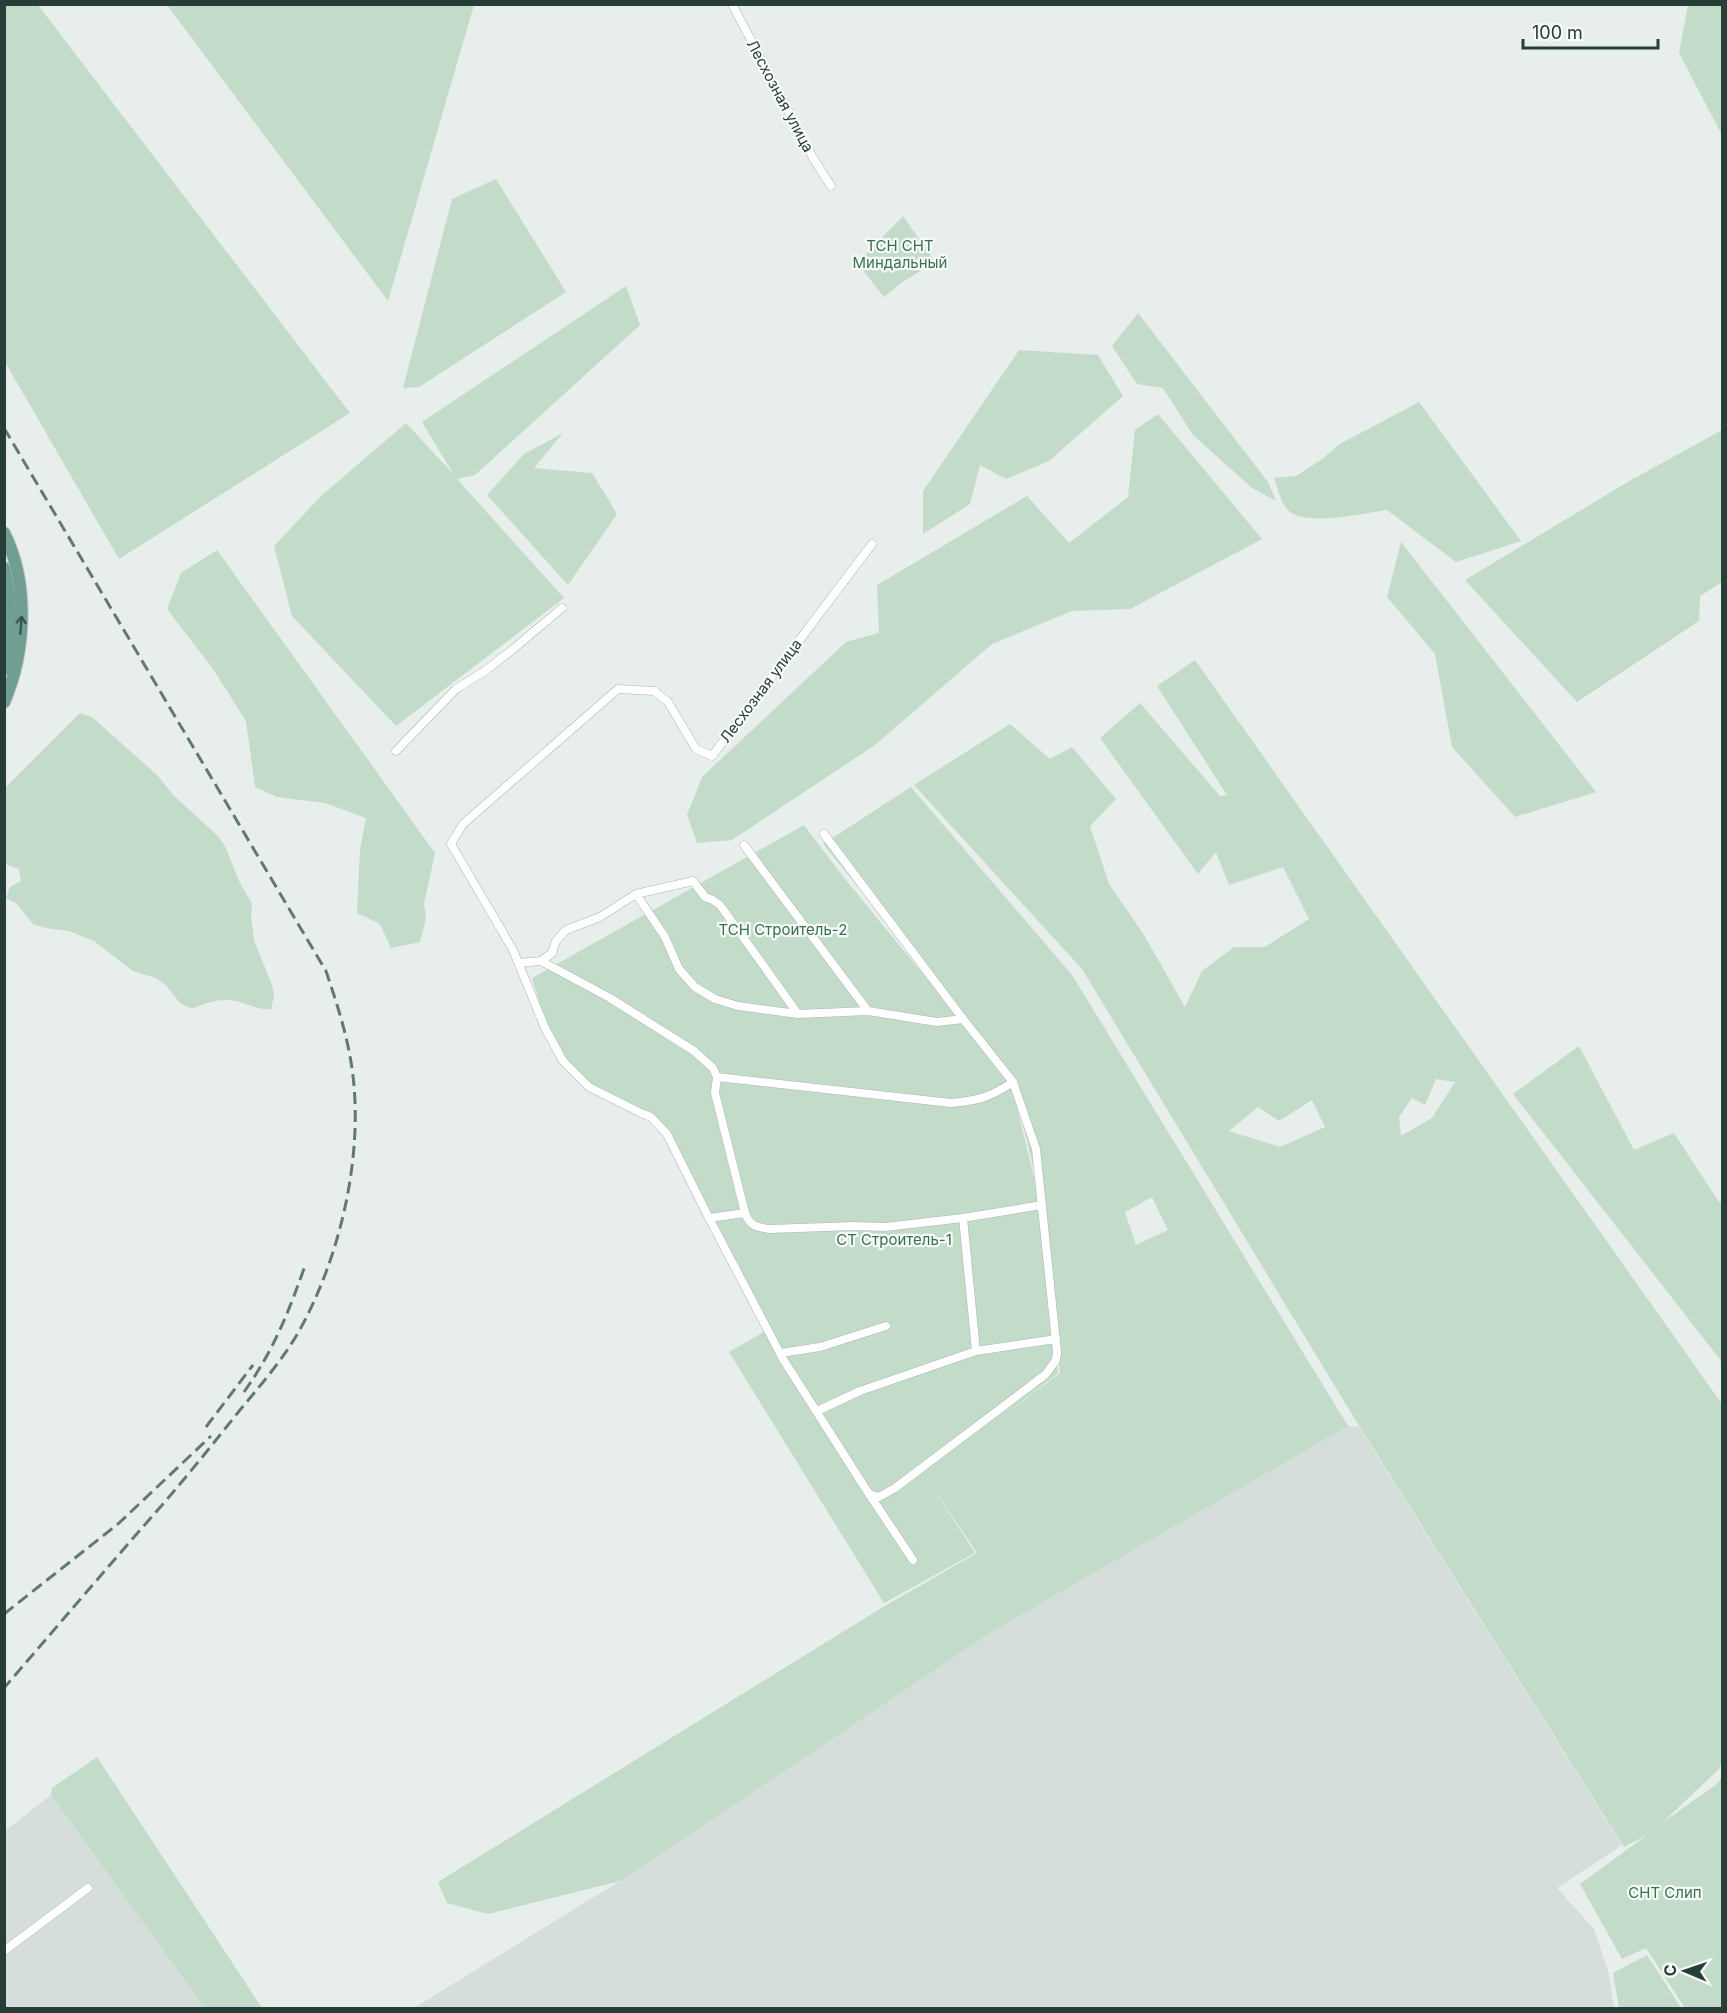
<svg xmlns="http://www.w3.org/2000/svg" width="1727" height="2013" font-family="Inter,sans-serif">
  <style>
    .built { fill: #d5deda }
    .green { fill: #c2dcc9; fill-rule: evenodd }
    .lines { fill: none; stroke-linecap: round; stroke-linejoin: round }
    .street-casing { stroke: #aab6b2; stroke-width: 9 }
    .primary-casing { stroke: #c3c9c7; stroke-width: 14 }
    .street { stroke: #fff; stroke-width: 8 }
    .primary { stroke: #709e92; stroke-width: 12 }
    .rail { stroke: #627973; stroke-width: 3; stroke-dasharray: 12 6; stroke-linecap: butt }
    .oneway { stroke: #39564e }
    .labels { text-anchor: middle; stroke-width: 4.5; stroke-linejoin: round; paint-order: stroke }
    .street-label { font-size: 15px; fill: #273e38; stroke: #f7faf9 }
    .park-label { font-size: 15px; fill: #36714c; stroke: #f7faf9 }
  </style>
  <rect width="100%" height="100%" fill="#e7eeeb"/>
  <!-- built -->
  <g class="built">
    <polygon points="1348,1426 1359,1427 1622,1845 1557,1888 1594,1929 1609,1975 1614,2008 414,2008 620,1881 992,1632"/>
    <polygon points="51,1795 205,2008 5,2008 5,1831"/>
  </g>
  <!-- green -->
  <g class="green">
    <polygon points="4,5 38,5 350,413 119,559 5,362"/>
    <polygon points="167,5 474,5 388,301"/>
    <polygon points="1688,5 1722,5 1722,135 1679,53"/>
    <polygon points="496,179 566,292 419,387 403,388 452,199"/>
    <polygon points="903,216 935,262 901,283 884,297 857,263"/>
    <polygon points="626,286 640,325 475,475 457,479 564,598 396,726 292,616 274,546 321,496 406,423 454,475 422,422"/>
    <polygon points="1138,313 1268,482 1276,501 1252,488 1193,435 1163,388 1137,384 1112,346"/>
    <polygon points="1019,350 1098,355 1123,396 1049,461 1006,479 980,465 970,504 923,534 923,491"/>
    <path d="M 1419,402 L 1521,541 L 1456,562 L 1387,510 C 1364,513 1302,528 1287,509 C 1280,501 1278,488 1274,478 L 1296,476 L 1321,460 L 1340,444 Z"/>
    <polygon points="1158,414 1262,539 1130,609 1072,611 992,644 875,745 732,840 697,843 687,815 702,777 846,642 879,633 877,585 1027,496 1069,543 1128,497 1135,430"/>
    <polygon points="1722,430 1722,582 1700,596 1699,621 1577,702 1465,580 1631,480"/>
    <polygon points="563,433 534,468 592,473 617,514 568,585 487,495 524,454"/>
    <polygon points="1401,542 1596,792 1515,817 1452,747 1435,654 1387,597"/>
    <polygon points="217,550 435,853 424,904 426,919 420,942 391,948 380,924 357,913 360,850 366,818 325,803 277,797 255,787 246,721 213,669 167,609 181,573"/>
    <path d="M 1195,660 L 1722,1404 L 1722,1763 L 1718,1770 L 1662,1823 L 1717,1784 L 1722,1777 L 1722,2008 L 1685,2008 L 1646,1948 L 1622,1959 L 1580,1884 L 1647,1835 L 1624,1847 L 1356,1421 L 1082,969 L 914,785 L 1010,724 L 1050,759 L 1072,747 L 1116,799 L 1090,826 L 1109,884 L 1144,935 L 1185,1007 L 1202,971 L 1234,947 L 1265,947 L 1309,919 L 1283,867 L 1229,885 L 1216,852 L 1198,874 L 1100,738 L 1140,703 L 1220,796 L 1227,795 L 1157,686 ZM 1436,1079 L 1455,1082 L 1432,1118 L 1401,1136 L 1399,1117 L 1412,1098 L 1425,1105 ZM 1312,1100 L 1325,1127 L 1280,1147 L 1229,1131 L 1258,1107 L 1279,1121 Z"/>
    <path d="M 80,713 L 92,717 L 158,776 L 173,795 L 218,836 L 225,846 L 239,881 L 252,904 L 251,916 L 254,940 L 272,985 L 274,996 L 271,1009 C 258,1010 251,1005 239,1002 C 221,997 208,1002 192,1009 L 180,1003 L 165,984 L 156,978 L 133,971 L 94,941 L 69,931 L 46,928 L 33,924 L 17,904 L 6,898 L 10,887 L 21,881 L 19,869 L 5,864 L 5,788 Z"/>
    <path d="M 911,787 L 1072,975 L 1348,1426 L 992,1632 L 620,1881 L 488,1914 L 447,1903 L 438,1882 L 883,1607 L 977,1553 L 925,1476 L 975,1553 L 884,1603 L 729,1352 L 771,1328 L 712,1219 L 747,1214 L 718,1093 C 718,1087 720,1079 718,1074 C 713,1058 663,1027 647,1019 C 660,1031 714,1063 715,1078 C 716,1082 714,1088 713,1092 L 743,1211 L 710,1216 L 669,1132 L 652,1115 L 590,1087 L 565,1060 L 547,1027 L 532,978 L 804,825 L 845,879 L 959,1018 L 938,1020 L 869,1009 L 799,1013 L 739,1005 L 717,998 L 696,985 L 680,967 L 677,971 L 694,988 L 715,1001 L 738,1008 L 799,1016 L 869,1013 L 938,1024 L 962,1021 L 1012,1086 L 1040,1203 L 1058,1373 L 1007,1413 L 1060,1373 L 1042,1205 L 1013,1082 L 960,1011 L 823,844 ZM 1152,1197 L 1168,1230 L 1136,1245 L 1125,1212 Z"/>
    <polygon points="1579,1046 1634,1150 1674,1133 1719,1202 1722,1202 1722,1362 1513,1094"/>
    <polygon points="97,1757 262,2008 205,2008 51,1795 52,1788"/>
    <polygon points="1647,1955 1681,2008 1619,2008 1613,1973"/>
  </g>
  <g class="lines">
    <defs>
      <g id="street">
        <polyline points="732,4 813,158 831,186"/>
        <polyline points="872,544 712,756 696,749 668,702 654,691 618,689 463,824 451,844 513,950 545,1028 563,1061 589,1087 641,1113 651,1117 667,1134 709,1218 783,1359 869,1494 913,1560"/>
        <polyline points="396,751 456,689 485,671 512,650 562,608"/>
        <polyline points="824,834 963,1019 1013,1082 1036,1149 1057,1352 1056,1360 1046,1374 895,1488 879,1497 869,1494"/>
        <polyline points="744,845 868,1011"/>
        <polyline points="636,894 665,937 679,969 695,987 715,999 738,1006 798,1014 868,1011 937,1022 963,1019"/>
        <polyline points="541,961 552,953 556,941 566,930 600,917 636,894 693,881 705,897 713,900 720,905 798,1014"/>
        <path d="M 519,963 L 541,961 L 610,998 L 694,1051 L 713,1068 L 717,1077 L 715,1093 L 745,1213 C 750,1226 756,1227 769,1229 L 855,1226 L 885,1227 L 963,1218 L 1042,1205"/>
        <path d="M 717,1077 L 951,1103 C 977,1101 991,1097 1013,1082"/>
        <polyline points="709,1218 745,1213"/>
        <polyline points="963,1218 976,1351"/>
        <polyline points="781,1353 820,1347 886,1326"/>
        <polyline points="817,1411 860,1391 976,1351 1056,1339"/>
        <polyline points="4,1951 88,1888"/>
      </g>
      <g id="primary">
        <path d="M 4,533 C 29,583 26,651 4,702"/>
        <path d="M 4,568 C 12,602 13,636 4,669"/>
      </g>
    </defs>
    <!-- street casing -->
    <use href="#street" class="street-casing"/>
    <!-- primary casing -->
    <use href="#primary" class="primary-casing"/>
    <!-- street -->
    <use href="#street" class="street"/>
    <!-- primary -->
    <use href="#primary" class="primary"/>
    <!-- rail -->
    <g class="rail">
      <path d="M 4,428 L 326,971 C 336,1001 346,1031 351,1062 C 366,1151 340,1262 295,1338 C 279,1364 259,1387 240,1410 C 212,1445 185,1479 156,1512 C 105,1570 55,1629 4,1688"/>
      <path d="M 244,1392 C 274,1350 289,1311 306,1263"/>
      <polyline points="206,1427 253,1365"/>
      <polyline points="4,1614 118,1524 211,1436"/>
    </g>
  </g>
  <!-- one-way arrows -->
  <defs><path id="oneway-shaft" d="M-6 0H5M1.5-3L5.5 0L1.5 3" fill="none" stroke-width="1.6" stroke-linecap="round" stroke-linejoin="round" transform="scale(1.5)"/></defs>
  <use class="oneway" href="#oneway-shaft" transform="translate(21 625) rotate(-86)"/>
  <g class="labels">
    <!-- street labels -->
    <g class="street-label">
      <text transform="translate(780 96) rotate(62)" y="5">Лесхозная улица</text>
      <text transform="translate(761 691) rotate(-53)" y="5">Лесхозная улица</text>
    </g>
    <!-- park labels -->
    <g class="park-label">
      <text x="900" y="251">ТСН СНТ<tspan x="900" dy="17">Миндальный</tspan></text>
      <text x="783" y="935">ТСН Строитель-2</text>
      <text x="894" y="1245">СТ Строитель-1</text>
      <text x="1665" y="1898">СНТ Слип</text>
    </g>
  </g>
  <!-- border -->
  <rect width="1727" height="2013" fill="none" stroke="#273e38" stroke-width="12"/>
  <!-- north arrow -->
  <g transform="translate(1685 1971) rotate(272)" stroke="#f7faf9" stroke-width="4.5" paint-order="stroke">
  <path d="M0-4.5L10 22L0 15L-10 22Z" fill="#273e38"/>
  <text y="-9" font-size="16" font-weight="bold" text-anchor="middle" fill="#273e38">С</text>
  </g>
  <!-- scale -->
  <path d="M1523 39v9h135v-9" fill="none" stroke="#273e38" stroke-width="3"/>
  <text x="1532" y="39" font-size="18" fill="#273e38" stroke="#f7faf9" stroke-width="4.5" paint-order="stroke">100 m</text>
</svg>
